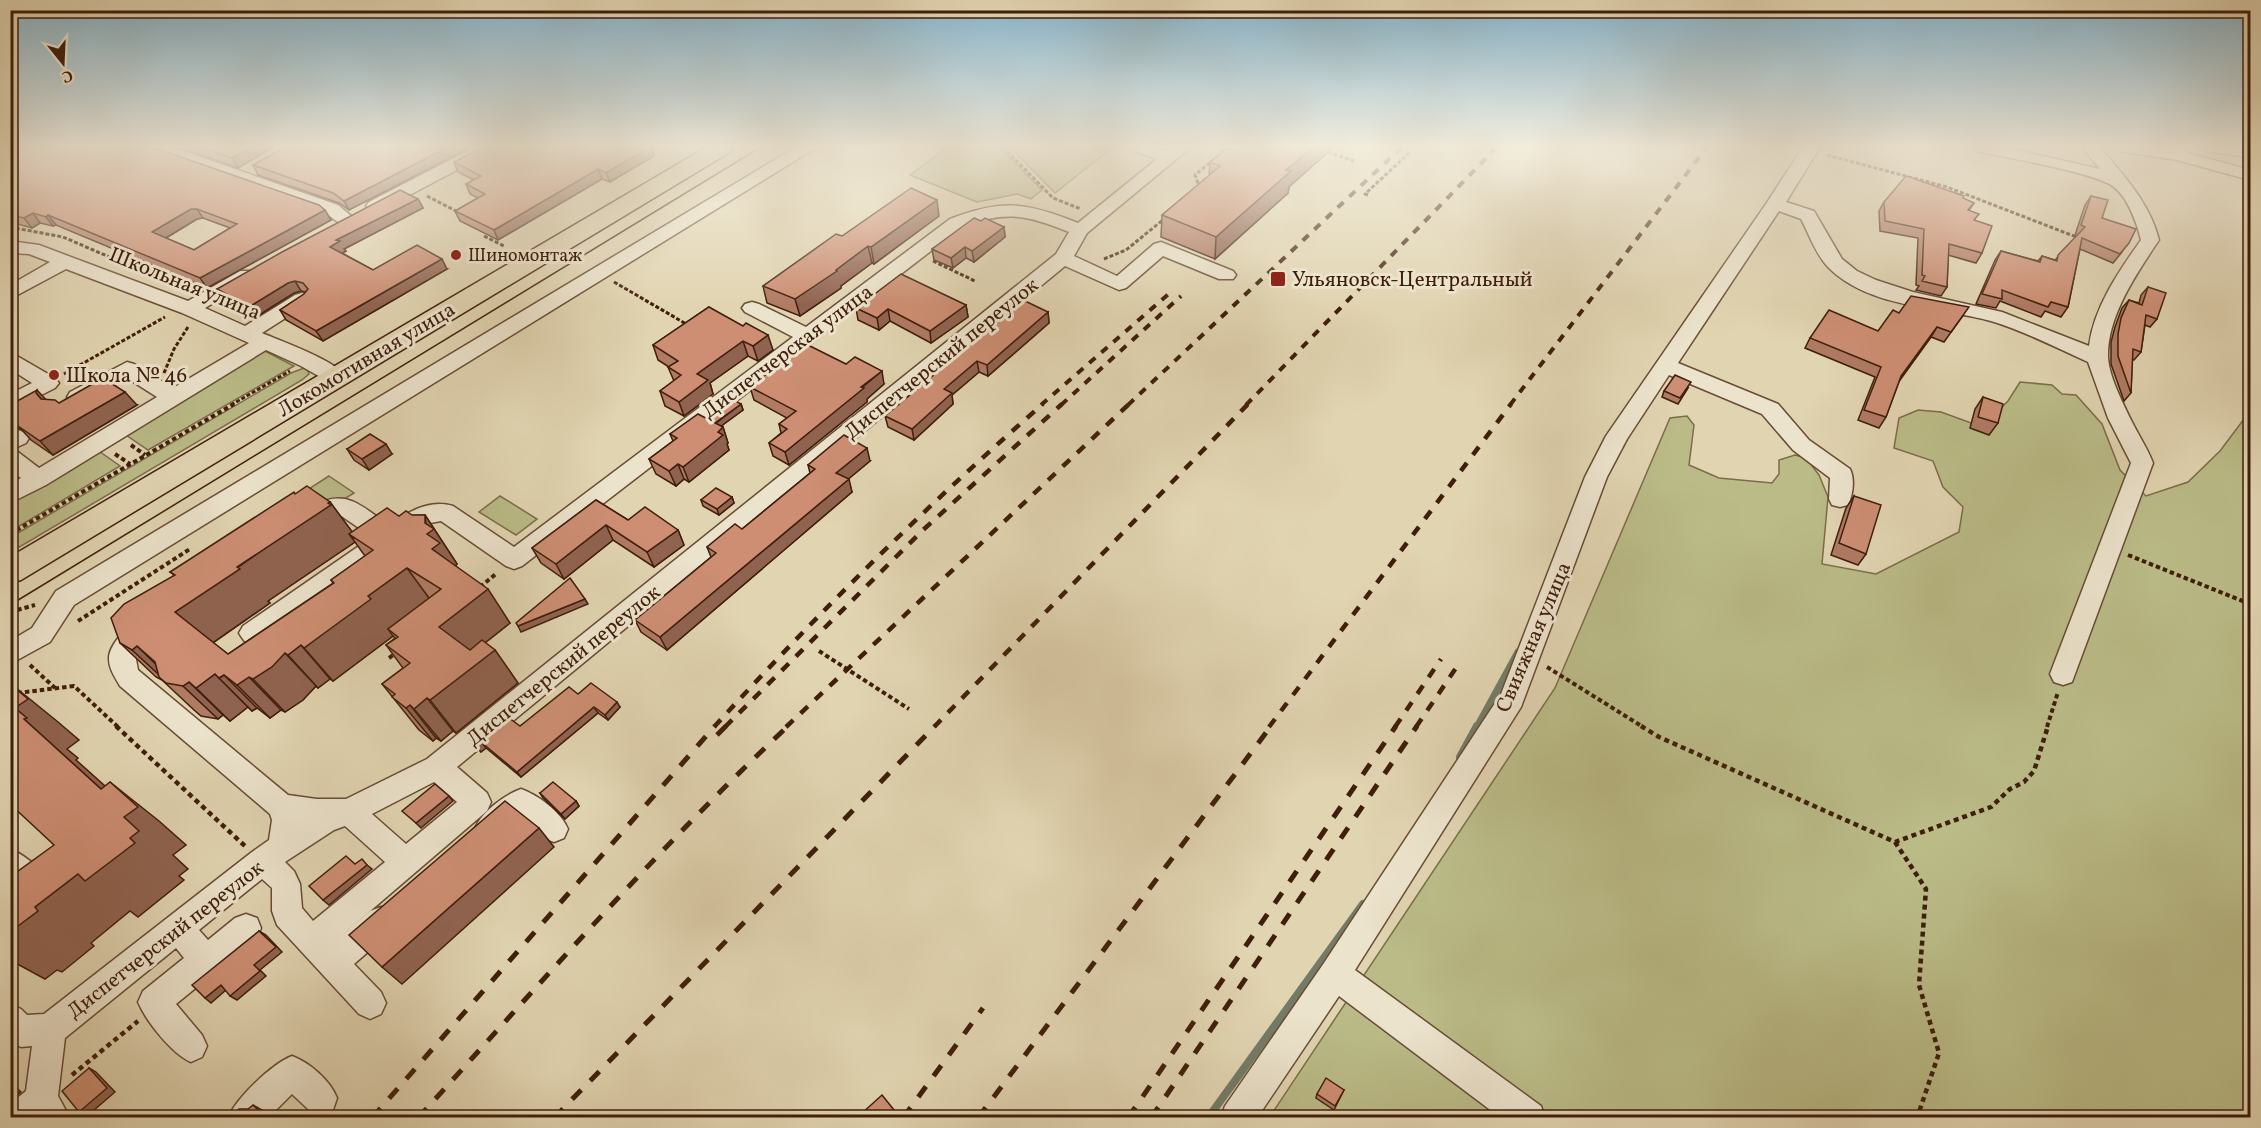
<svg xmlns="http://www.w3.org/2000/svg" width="2261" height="1128" font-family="Vollkorn,serif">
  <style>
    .green { fill: #babb87; stroke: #7c6c49; stroke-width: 1.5 }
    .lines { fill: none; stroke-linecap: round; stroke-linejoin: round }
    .stream-far1 { stroke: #737b68; stroke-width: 7 }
    .stream { stroke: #737b68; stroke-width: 8 }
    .minor-casing { stroke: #684c34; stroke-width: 3 }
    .major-casing { stroke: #3f1e0b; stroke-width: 3 }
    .path-far2 { stroke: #3f1e0b; stroke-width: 3; stroke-dasharray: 4 2; stroke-linecap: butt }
    .path-far1 { stroke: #3f1e0b; stroke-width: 4; stroke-dasharray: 4.5 3; stroke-linecap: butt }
    .path { stroke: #3f1e0b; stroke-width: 4.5; stroke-dasharray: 5 4; stroke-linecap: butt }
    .minor { fill: #ece3cc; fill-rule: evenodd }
    .major { fill: #e1d4b1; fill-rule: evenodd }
    .tram { stroke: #3f1e0b; stroke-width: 1.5 }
    .rail-far2 { stroke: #3f1e0b; stroke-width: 4; stroke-dasharray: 8 8; stroke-linecap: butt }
    .rail-far1 { stroke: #3f1e0b; stroke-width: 4.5; stroke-dasharray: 10 10; stroke-linecap: butt }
    .rail { stroke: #3f1e0b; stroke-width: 5; stroke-dasharray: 13 13; stroke-linecap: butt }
    .wall { fill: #b07a63; stroke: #3f1e0b; stroke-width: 1.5; fill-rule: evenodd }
    .shaded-wall { fill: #906350; stroke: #3f1e0b; stroke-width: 1.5 }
    .building { fill: #cd8e73; stroke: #3f1e0b; stroke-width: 1.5; fill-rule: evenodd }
    .poi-dot { fill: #8f2418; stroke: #ece3cc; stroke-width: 2 }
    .labels { text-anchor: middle; stroke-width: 6; stroke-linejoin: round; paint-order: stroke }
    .far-poi-label { font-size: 18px; fill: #3f1e0b; stroke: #ece3cc; text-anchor: start }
    .poi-label { font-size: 21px; fill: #3f1e0b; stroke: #ece3cc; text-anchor: start }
    .street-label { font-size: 21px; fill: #3f1e0b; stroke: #ece3cc }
  </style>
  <rect width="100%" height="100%" fill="#e1d4b1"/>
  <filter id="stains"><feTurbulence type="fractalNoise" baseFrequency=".00333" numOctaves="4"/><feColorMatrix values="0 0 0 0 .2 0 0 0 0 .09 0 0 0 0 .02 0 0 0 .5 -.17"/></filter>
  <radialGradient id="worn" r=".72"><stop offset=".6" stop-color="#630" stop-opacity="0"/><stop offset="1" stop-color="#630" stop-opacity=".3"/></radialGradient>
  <!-- green -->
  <g class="green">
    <polygon points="937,147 991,147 1003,151 1042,190 1031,199 1017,194 977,202 910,175 944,150"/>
    <polygon points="1010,147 1113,147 1055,193"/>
    <polygon points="263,350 294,366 148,450 123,433"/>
    <polygon points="304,368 308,371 309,374 302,380 11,552 11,537 291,373"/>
    <polygon points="2020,382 2052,385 2062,394 2076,395 2102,424 2120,470 2146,496 2188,482 2220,451 2250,411 2250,1117 1269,1118 1555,688 1670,418 1687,416 1694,425 1689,465 1719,478 1772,483 1779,474 1779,460 1795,455 1806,458 1819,475 1828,497 1822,564 1876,574 1959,532 1963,507 1943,487 1933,461 1894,448 1899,418 1918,410 1941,412 1982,427 2008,401"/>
    <polygon points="96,449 120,466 11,531 10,500"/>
    <polygon points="329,476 354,493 341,501 293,499"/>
    <polygon points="500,496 537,519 516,535 479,512"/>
  </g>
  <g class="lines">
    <!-- stream-far1 -->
    <polyline class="stream-far1" points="1477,727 1518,652"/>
    <!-- stream -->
    <g class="stream">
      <polyline points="1460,757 1477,726"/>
      <polyline points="1208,1118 1363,904"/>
    </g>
    <defs>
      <g id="minor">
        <path d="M 148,147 L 172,147 L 338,205 L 356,220 L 353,224 C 341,227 335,220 326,213 L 151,151 Z"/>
        <polygon points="475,147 496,147 493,151 381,210 369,210 366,206 369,202"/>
        <polygon points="796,147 817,147 74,605 50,642 10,664 10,641 32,628 56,591"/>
        <path d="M 1132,147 L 1156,147 L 1167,151 L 1172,147 L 1191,147 L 1087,233 L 1074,256 L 1117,276 L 1154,244 L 1161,242 L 1233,271 L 1236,275 L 1233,279 L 1219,279 L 1163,256 L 1126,288 L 1119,290 L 1065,266 L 457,767 L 487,793 L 491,802 L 487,811 L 334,942 L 370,911 L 381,907 L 392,911 L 396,921 L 392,931 L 354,964 L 381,992 L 386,1003 L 381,1014 L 370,1019 L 359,1014 L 277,925 L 272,911 L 272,888 L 262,879 L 199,930 L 208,940 L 235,918 L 246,914 L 257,918 L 261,928 L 257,938 L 176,1004 L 202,1035 L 207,1046 L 202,1057 L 191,1062 C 172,1054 146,1021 138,1002 L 143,991 L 184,958 L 176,948 L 65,1038 L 58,1096 L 70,1118 L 10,1118 L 10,1104 L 26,1091 L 32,1046 L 21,1047 L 10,1042 L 10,1004 L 21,1009 L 27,1015 L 44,1014 L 252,852 L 269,840 L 272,820 L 270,814 L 120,686 C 115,677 109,669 109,659 C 108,645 134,616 149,616 C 149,616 157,619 158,619 L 162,626 L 158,633 L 135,654 L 138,670 L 288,795 L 317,799 L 346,799 L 427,759 L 1056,254 L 1069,232 C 1027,215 1006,210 962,227 L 522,566 L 514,569 L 506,566 L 441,521 L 425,524 L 270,633 L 291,647 L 295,654 L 291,661 C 286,663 282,665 277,664 C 264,662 245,644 239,633 L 243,626 L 372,537 L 340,515 L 305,532 L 297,529 L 293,523 C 298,515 307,509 315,505 C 348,488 363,508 389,525 C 408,512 429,499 453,506 L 514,547 L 793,337 L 745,312 L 742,308 L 745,304 L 752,302 L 759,304 L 806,327 L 950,219 C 1002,199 1026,202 1078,223 L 1157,159 L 1134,151 ZM 434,782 L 457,802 L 406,844 L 372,814 ZM 345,826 L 385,862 L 313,921 L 302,908 L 300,884 L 294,871 L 285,862 L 334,830 Z"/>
        <path d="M 1803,147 L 1820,147 L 1786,202 L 1814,211 L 1842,259 L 1857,271 L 1876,280 L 1913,292 L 2002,312 L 2089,346 C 2094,307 2119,271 2141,240 C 2137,223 2128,198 2114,187 C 2097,173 2003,157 1976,151 L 1973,147 L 2003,147 L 2100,169 L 2082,147 L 2100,147 C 2123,175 2150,203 2159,240 C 2137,273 2107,316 2108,357 C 2109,376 2122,401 2130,418 C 2137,433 2147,447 2153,463 L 2072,682 L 2063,685 L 2054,682 L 2050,674 L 2131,463 L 2108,418 L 2088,362 C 2056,348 2025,331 1991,321 C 1939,307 1868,308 1828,267 C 1815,253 1809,234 1801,219 L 1779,211 L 1678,363 L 1778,404 L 1809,440 L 1850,469 C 1855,479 1853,495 1848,505 L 1840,507 L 1832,505 L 1829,499 L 1830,478 L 1793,450 L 1762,414 L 1669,375 L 1627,439 L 1607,477 L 1521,707 L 1355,970 L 1541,1106 L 1545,1118 L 1501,1118 L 1339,996 L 1257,1118 L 1221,1118 L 1225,1106 L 1324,963 L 1501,694 L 1585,477 L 1606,436 L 1766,204 Z"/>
        <polygon points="2116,147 2169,149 2169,147 2185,147 2188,153 2250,170 2250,180 2177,160 2118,151"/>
        <polygon points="2203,147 2250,148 2250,158 2212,152 2206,151"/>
        <path d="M 10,241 L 39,245 L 188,301 L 240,271 L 254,271 L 257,275 L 254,279 L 205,308 L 245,326 L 295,295 L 302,293 L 309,295 L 312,299 L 309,303 L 262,333 C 281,341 337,361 346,377 L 343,382 L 336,384 L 329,382 L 301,366 L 266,350 L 46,485 L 10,503 L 10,484 L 21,478 L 10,470 L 10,433 L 18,430 L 26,433 L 29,438 L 26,443 L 11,450 L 18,452 L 39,468 L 157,397 L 127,378 L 78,404 L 70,402 L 67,397 L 70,392 L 127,362 L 134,364 L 173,388 L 249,343 L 182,313 L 66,269 L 10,299 L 10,285 L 50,262 L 29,254 L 10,253 Z"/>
        <polygon points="10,352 55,378 59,383 55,388 10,411 10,394 32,383 10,369"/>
        <path d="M 521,789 C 538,795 561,812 568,829 L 564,838 L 554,842 L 544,838 L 521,818 L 499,837 L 489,841 L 479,837 L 475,828 C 482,812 504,795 521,789 Z"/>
        <path d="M 10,849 C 28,856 49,876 57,893 C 49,910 27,923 10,930 L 10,898 L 20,891 L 10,882 Z"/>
        <path d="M 292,1056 C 310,1063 330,1080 337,1098 L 333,1110 L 321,1114 L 309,1110 L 292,1094 L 268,1118 L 228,1118 C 236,1098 272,1064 292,1056 Z"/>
      </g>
      <polygon id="major" points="707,147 733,147 730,152 21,580 10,583 10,557"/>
    </defs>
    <!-- minor casing -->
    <use href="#minor" class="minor-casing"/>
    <!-- major casing -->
    <use href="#major" class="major-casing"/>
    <!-- path-far2 -->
    <g class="path-far2">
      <polyline points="1003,147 1053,198 1081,209"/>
      <polyline points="1328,152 1354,161"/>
      <polyline points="1827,155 1947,187 2079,238"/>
      <polyline points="1200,189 1195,175 1229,147"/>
      <polyline points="1368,195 1365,194 1409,153 1411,154"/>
      <polyline points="427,196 458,212"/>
      <polyline points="10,227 63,237 128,265"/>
      <polyline points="484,236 504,246"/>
      <polyline points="1104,259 1126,250 1164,219"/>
      <polyline points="933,261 975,281"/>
      <polyline points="614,282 688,325"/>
      <polyline points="164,373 174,349 188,327"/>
      <polyline points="64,374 165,317"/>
      <polyline points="231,405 290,371"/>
    </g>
    <!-- path-far1 -->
    <g class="path-far1">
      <polyline points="131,445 145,455"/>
      <polyline points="115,454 130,464"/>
      <polyline points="10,534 234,404"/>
      <polyline points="2128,555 2250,604"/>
      <polyline points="480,587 497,573"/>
      <polyline points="10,612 35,605"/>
      <polyline points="78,621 190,549"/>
      <polyline points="819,651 909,709"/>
      <polyline points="389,658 396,653"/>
      <polyline points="30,665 55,688"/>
      <polyline points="1547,667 1643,727"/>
      <polyline points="10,694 74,686 118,727"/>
      <polyline points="2047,727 2058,692"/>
    </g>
    <!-- path -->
    <g class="path">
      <polyline points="116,726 246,847"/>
      <polyline points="1641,726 1659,737 1895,842 1991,807 2010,789 2024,782 2034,771 2048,726"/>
      <polyline points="1895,842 1926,889 1919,985 1939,1053 1917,1118"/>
      <polyline points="72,1075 138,1021"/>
    </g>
    <!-- minor -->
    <use href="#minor" class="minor"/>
    <!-- major -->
    <use href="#major" class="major"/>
    <!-- tram -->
    <polyline class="tram" points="10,605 761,147"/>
    <!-- rail-far2 -->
    <g class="rail-far2">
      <polyline points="1041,405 1172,291"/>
      <polyline points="1061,405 1181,296"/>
      <polyline points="1128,405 1402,147"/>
      <polyline points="1246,405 1497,147"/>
      <polyline points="1510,405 1707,147"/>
    </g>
    <!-- rail-far1 -->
    <g class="rail-far1">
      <path d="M 714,727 C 818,613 927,505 1043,404"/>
      <polyline points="725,727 923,530 1062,404"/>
      <polyline points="786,727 1129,404"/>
      <polyline points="934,727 1248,404"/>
      <polyline points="1269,727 1511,404"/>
      <polyline points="1395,727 1441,659"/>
      <polyline points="1416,727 1456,668"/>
    </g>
    <!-- rail -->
    <g class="rail">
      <polyline points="717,735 726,726"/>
      <polyline points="372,1118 715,726"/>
      <path d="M 418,1118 C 539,985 657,849 788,726"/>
      <polyline points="554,1118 935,726"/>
      <polyline points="903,1118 983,1008"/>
      <polyline points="978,1118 1271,726"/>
      <polyline points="1128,1118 1396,726"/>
      <polyline points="1151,1118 1417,726"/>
    </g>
  </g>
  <!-- wall -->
  <g class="wall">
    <path d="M 10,147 L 331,220 L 207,288 L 56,225 L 53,226 L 40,223 L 32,228 L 10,222 ZM 203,218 L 230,228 L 194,250 L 166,238 L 197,219 Z"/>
    <polygon points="178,147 274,147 238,168"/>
    <polygon points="286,147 471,147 349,210 339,203 258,175 253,165"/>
    <polygon points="484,147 657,147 652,150 654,156 610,182 602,179 498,240 460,221 455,211 478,198 470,194 466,184 474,180 458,172 454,162"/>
    <polygon points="1210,162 1289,187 1288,193 1215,259 1161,237 1162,215 1209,176"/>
    <polygon points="2091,196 2102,218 2122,252 2113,263 2080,249 2068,307 2061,317 2045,311 2041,317 2000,301 1996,308 1976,304 1995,260 2001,251 2038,261 2042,256 2055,260 2077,236 2075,235 2085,205"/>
    <polygon points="418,199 423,208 344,249 346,251 342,253 373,270 447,269 323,341 286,320 280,310 304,294 306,292 301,291 294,293 256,317 224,299 217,289"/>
    <polygon points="1963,199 1974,203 1969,210 1975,221 1982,253 1976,263 1948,255 1947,287 1941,296 1916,290 1919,286 1916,285 1918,238 1880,231 1879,211 1884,202"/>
    <polygon points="939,216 874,264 872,263 841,286 841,288 800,316 767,303 763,286 842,236"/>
    <polygon points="981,221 1004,227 1005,237 974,262 966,258 953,268 934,260 932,249"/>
    <polygon points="2148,287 2157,319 2150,327 2145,325 2141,352 2134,360 2132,360 2131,393 2124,401 2111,364 2111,342 2115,327 2122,308 2129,300 2139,303 2141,295"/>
    <polygon points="966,305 968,317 931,343 890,321 879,330 858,320 856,308"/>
    <polygon points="709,307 773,350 758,361 748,356 710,383 713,394 684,416 665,406 660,391 674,381 668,367 669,367 658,360 653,345"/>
    <polygon points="1048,312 1049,323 988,376 979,372 952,395 953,404 914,440 888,427 885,416"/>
    <polygon points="1899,313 1962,317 1944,342 1931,337 1900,379 1886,417 1879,428 1858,420 1875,377 1805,348 1810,338 1878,331"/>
    <polygon points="774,358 884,384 867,399 867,402 789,465 773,456 769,443 781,433 779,424 787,418 754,400 750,387 776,367"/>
    <polygon points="1688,388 1678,404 1662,397 1664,391"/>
    <polygon points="1983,397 1998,423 1989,435 1970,428 1975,409"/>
    <polygon points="46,400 59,403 137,405 53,455 31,440 21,429 10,426 10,405"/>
    <polygon points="741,404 743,410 721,426 723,427 728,443 727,444 729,450 689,482 684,479 676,486 656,474 649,459 673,441 670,434"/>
    <polygon points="347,449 392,454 369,470 354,460"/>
    <polygon points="870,461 848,479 852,492 667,650 641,632 635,620 711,557 707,547 742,529 810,473 808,465"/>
    <path d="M 295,494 L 330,502 L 352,532 L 399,516 L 425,515 L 457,564 L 455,565 L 510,623 L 485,643 L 495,650 L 518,683 L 456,733 L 453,731 L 441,741 L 436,738 L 433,741 L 419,730 L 382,684 L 403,668 L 386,645 L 395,638 L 393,636 L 333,681 L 330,679 L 318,688 L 316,686 L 303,700 L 285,712 L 281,710 L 270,718 L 257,708 L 252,711 L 248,707 L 230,721 L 223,715 L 218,719 L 201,716 L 194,710 L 162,680 L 156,677 L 120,643 L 174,575 L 170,572 ZM 355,542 L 365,556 L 331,580 L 333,583 L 228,654 L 213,643 L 270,603 L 268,601 Z"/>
    <polygon points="1854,496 1866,554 1858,565 1831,555 1846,508"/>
    <polygon points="732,497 734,503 719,515 703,506 701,500"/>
    <polygon points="596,500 628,520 678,530 684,545 654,567 613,540 564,579 541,563 532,548"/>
    <polygon points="578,694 620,707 608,720 598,713 521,777 486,748 481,752 477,747 520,726"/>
    <polygon points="540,793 576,801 579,806 565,819 543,798"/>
    <polygon points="1344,1090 1334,1110 1316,1098 1317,1094"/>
  </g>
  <!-- shaded-wall -->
  <g class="shaded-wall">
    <polygon points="252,147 274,147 238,168 232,158"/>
    <polygon points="448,147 471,147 349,210 344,201"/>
    <polygon points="645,147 657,147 652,150 654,156 610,182 606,173"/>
    <polygon points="1313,147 1334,147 1289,187 1288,193 1215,259 1216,237 1286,170"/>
    <polygon points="598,169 602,179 498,240 494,230"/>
    <polygon points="418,199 423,208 344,249 346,251 336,257 330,247 336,240"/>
    <polygon points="937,200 939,216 874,264 871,247"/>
    <polygon points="191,209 197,209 203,218 197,219 159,242 152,232"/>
    <polygon points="325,210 331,220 207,288 200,278"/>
    <polygon points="33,213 40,223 32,228 24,218"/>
    <polygon points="48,215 56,225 53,226 46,217"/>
    <polygon points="1004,227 1005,237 974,262 972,251"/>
    <polygon points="868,246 872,263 841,286 841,288 800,316 795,299"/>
    <polygon points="965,247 966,258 953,268 951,258"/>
    <polygon points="442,259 447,269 323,341 316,331"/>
    <polygon points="295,281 301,291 294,293 256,317 249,307 288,283"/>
    <polygon points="966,305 968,317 931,343 930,331"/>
    <polygon points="888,309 890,321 879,330 877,318"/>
    <polygon points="1048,312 1049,323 988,376 987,365"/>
    <polygon points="1937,327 1931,337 1895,387 1901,376"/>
    <polygon points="768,335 773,350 758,361 753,346"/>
    <polygon points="743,341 748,356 710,383 713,394 684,416 679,402 697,374"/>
    <polygon points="977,361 979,372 952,395 953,404 914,440 912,429 944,389"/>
    <polygon points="882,371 884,384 867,399 867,402 789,465 785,452"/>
    <polygon points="37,390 50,404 41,399 36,393"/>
    <polygon points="125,392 137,405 53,455 40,441"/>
    <polygon points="741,404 743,410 713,432 711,427"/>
    <polygon points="723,427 728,443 727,444 729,450 689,482 683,467"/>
    <polygon points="386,444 392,454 369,470 362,459"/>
    <polygon points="867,448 870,461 840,486 836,473"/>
    <polygon points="678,464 684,479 676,486 669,471"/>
    <polygon points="849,479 852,492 667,650 660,637"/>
    <polygon points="732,497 734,503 719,515 717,509"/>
    <polygon points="330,502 356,537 354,538 349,534 355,542 268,601 270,603 208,646 175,612"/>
    <polygon points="425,515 457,564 455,566 432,549 427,534"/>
    <polygon points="606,525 613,540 564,579 556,564"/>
    <polygon points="678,530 684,545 654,567 647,552"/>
    <polygon points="407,568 432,602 388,629 393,636 333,681 304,648 368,596"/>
    <polygon points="488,589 510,623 463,660 439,627"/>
    <polygon points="585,599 588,604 521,632 518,626"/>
    <polygon points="301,645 330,679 318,688 288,655"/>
    <polygon points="137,646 172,680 168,683 132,650"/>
    <polygon points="495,650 518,683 456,733 430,700"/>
    <polygon points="285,653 316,686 303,700 285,712 253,679"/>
    <polygon points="215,674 248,707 230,721 196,688"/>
    <polygon points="224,675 257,708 252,711 219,678"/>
    <polygon points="249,677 281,710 270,718 237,685"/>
    <polygon points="189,682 223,715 218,719 183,686"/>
    <polygon points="10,683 58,722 79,740 67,749 78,758 76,760 133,811 110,782 159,821 186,845 173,855 188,869 179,876 184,880 138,917 130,911 91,943 94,946 62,972 57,970 45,979 10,960 10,932 35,907 78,874 130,838 124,817 101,789 24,719 15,708"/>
    <polygon points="427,698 453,731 441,741 414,709"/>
    <polygon points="617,702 620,707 608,720 605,715"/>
    <polygon points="410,705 436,738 433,741 406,708"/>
    <polygon points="594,707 598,713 521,777 517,772"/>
    <polygon points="482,743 486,748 481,752 477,747"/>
    <polygon points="449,796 453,801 421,828 416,823"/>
    <polygon points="576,801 579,806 565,819 561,814"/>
    <polygon points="539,828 554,847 402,984 382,967"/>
    <polygon points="367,865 372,869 329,905 323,900"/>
    <polygon points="259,931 266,935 282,952 260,970 266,976 237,1000 230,996 254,965"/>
    <polygon points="221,985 227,989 211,1003 205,998"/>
    <polygon points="89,1068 96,1072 115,1092 87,1116 79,1112"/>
    <polygon points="10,1082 21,1092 10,1101"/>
    <polygon points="253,1105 273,1116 275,1118 266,1118"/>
    <polygon points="894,1110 896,1114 891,1118 885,1118"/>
  </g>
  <!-- building -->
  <g class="building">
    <path d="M 10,147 L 152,147 L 319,205 L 325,210 L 200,278 L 48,215 L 46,217 L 33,213 L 24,218 L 10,215 ZM 191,209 L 197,209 L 237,224 L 194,250 L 152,232 Z"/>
    <polygon points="199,147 252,147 232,158"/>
    <polygon points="286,147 448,147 344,201 333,193 253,165"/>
    <polygon points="484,147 650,147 606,173 598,169 494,230 455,211 485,194 466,184 481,176 454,162"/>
    <polygon points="1244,147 1313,147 1286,170 1291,171 1216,237 1162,215 1220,166 1210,162 1228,148 1238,152"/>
    <polygon points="1906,176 1964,196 1963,198 1974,203 1968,210 1979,214 1974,220 1992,226 1982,253 1949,244 1947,287 1922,281 1925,276 1922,275 1924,229 1885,221 1884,202"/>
    <polygon points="911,188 937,200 871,247 868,246 836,270 837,271 795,299 763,286 836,234 842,236"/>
    <polygon points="400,190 418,199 336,240 340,241 330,247 373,270 417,245 442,259 316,331 280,310 304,294 308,289 303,283 295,281 288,283 249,307 217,289 282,252"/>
    <polygon points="2091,196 2108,200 2102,218 2136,229 2129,243 2120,254 2082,238 2068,307 2051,302 2048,307 2002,290 2002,299 1982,294 2001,251 2040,262 2042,256 2057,261 2058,255 2085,227 2081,225"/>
    <polygon points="974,218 981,221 985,218 1004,227 972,251 965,247 951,258 932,249"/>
    <polygon points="901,274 966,305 930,331 888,309 877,318 856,308"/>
    <polygon points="2148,287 2166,293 2157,319 2146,315 2141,352 2133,349 2131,393 2118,356 2118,334 2121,318 2129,300 2142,305"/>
    <polygon points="1911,296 1969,307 1951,332 1937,327 1901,376 1886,417 1864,410 1881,367 1810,338 1829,310 1878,331 1893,310 1899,313"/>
    <polygon points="1023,300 1048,312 987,365 977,361 944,389 952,393 912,429 885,416"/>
    <polygon points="709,307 743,326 746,323 768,335 753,346 743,341 697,374 708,380 679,402 660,391 681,375 668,367 678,361 653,345"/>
    <polygon points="808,345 846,364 855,357 882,371 861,387 864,388 785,452 769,443 787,429 779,424 796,411 750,387 782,362 774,358 789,347 800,351"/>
    <polygon points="1675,375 1691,382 1680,398 1664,391"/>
    <polygon points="103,378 125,392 40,441 18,426 14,417 10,416 10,405 37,390 36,393 41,399 55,400 59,403"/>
    <polygon points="1983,397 2003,404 1998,423 1978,417"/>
    <polygon points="732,399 741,404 715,423 707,419"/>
    <polygon points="698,414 723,427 718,432 723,435 683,467 678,464 669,471 649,459 677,438 670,434"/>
    <polygon points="370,434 386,444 362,459 347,449"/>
    <polygon points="844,435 867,448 836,473 849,479 660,637 635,620 716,553 707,547 735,524 742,529 815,469 808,465"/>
    <polygon points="307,486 330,502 328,503 331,505 237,567 240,569 175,612 228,654 334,583 331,580 373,550 349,534 387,508 399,516 406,511 412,515 425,515 425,523 434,529 427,534 440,543 432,549 488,589 439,627 470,650 482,640 495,650 430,700 427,698 414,709 410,705 406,708 392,697 395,694 382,684 410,663 386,645 398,637 388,629 441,589 407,568 368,596 371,599 304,648 301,645 288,655 285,653 272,667 253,679 249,677 237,685 224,675 219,678 215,674 196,688 189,682 183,686 166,683 159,677 155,662 137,646 132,650 120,643 111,618 124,604 175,575 170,572 294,492 295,494"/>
    <polygon points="716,488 732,497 717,509 701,500"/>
    <polygon points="1854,496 1881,505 1866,554 1839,543"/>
    <polygon points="596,500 628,520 645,507 678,530 647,552 606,525 556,564 532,548"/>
    <polygon points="570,578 585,599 518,626 516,623"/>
    <polygon points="591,683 617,702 605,715 594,707 517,772 482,743 477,747 509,718 520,726 569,687 578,694"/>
    <polygon points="10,684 28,699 15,708 27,718 24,719 101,789 110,782 138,807 124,817 139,831 130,838 135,843 85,881 78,874 35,907 38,911 10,932 10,877 54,845 10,804"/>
    <polygon points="553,782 576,801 561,814 540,793"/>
    <polygon points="435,784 449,796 416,823 402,811"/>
    <polygon points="505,801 539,828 382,967 349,935"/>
    <polygon points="346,856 355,864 362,859 367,865 323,900 309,886"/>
    <polygon points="259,931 276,947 254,965 260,971 230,996 221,985 205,998 192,985"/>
    <polygon points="89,1068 107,1088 79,1112 62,1091"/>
    <polygon points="1326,1078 1344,1090 1335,1106 1317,1094"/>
    <polygon points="882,1095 894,1110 885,1118 864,1118 861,1114"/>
    <polygon points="253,1105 266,1118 231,1118 239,1109 248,1109"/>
  </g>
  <!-- sky -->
  <linearGradient id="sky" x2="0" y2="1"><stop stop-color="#87b6ce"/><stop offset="0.48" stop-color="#f2ecdc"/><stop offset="1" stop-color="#f2ecdc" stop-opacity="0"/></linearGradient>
  <rect width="2261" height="305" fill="url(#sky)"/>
  <!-- markers -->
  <g class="poi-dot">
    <circle cx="456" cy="255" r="6"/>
    <rect x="1270" y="271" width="16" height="16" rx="3"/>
    <circle cx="54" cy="375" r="6"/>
  </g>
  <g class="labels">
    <!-- far-poi labels -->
    <g class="far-poi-label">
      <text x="468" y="261">Шиномонтаж</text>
    </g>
    <!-- poi labels -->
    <g class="poi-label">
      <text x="1292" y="286">Ульяновск-Центральный</text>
      <text x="66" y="382">Школа № 46</text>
    </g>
    <!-- street labels -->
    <g class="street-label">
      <text transform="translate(185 283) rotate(22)" y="7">Школьная улица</text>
      <text transform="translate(787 351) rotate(-37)" y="7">Диспетчерская улица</text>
      <text transform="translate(941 358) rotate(-39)" y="7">Диспетчерский переулок</text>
      <text transform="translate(366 359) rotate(-31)" y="7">Локомотивная улица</text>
      <text transform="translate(1533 637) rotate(-67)" y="7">Свияжная улица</text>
      <text transform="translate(563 665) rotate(-39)" y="7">Диспетчерский переулок</text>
      <text transform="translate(165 939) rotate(-38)" y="7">Диспетчерский переулок</text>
    </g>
  </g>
  <!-- margin -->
  <rect width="2261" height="1128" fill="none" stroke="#e1d4b1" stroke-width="36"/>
  <rect x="12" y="12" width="2237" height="1104" fill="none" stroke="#3f1e0b" stroke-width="3"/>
  <rect x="18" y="18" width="2225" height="1092" fill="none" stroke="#3f1e0b" stroke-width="1.5"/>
  <!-- north arrow -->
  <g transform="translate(63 63) rotate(162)" stroke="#ece3cc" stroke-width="4.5" paint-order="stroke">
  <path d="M0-4.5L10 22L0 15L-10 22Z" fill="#3f1e0b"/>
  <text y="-9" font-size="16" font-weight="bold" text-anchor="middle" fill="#3f1e0b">С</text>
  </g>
  <rect width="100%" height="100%" filter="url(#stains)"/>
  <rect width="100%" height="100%" fill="url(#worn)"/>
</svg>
